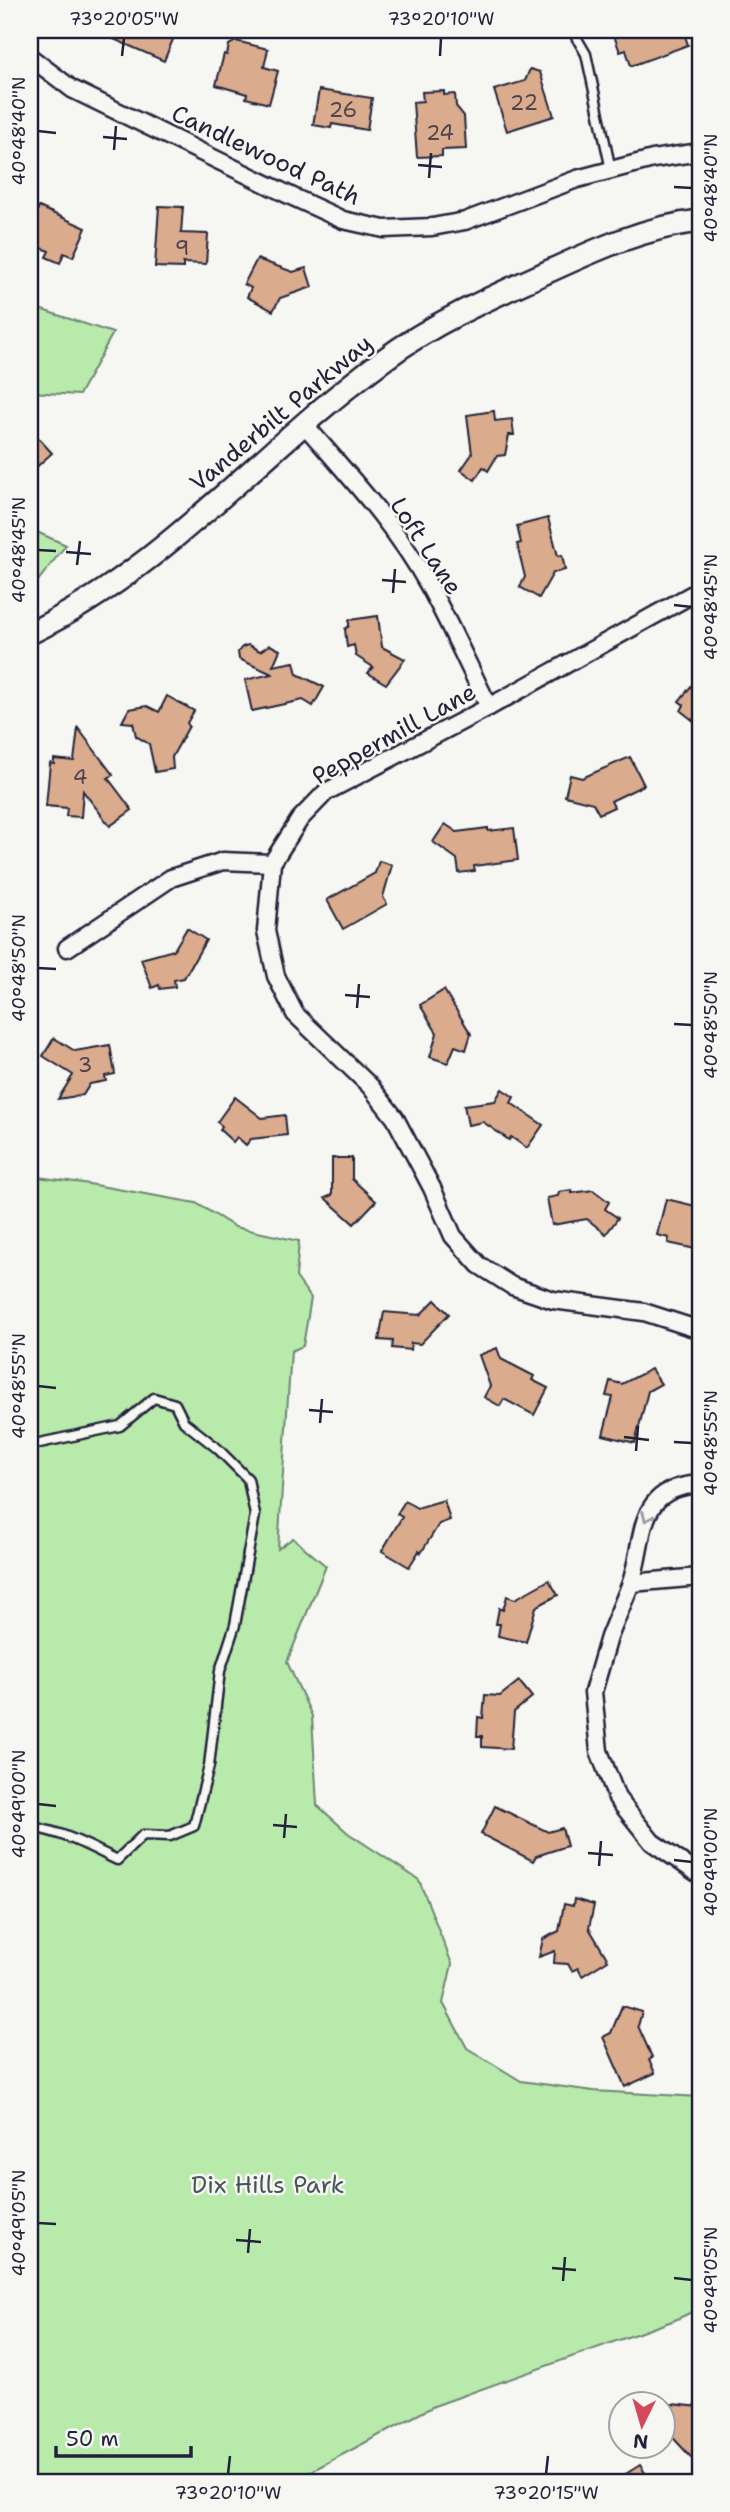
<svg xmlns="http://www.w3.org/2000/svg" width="730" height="2512" font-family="'Shantell Sans',sans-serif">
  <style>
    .green { fill: #b8eaab; stroke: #6d8673; stroke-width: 2 }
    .building { fill: #daab8c; stroke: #22223b; stroke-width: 2 }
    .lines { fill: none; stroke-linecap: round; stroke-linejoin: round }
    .lane-casing { stroke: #22223b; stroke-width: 13 }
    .street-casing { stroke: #22223b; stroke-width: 21 }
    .secondary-casing { stroke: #22223b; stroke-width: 26 }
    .lane { stroke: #f6f6f2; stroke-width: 8 }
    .street { stroke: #f6f6f2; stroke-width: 16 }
    .secondary { stroke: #f6f6f2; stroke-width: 21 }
    .oneway { stroke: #9797a0 }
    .ticks { fill: none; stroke: #22223b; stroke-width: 2.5 }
    .labels { text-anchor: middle; stroke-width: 5; stroke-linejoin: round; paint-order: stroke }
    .number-label { font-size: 21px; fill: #50444f }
    .street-label { font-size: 24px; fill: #22223b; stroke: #f6f6f2 }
    .park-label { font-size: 24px; fill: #485457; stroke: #f6f6f2 }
    .neatline { fill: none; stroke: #22223b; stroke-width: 2.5 }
    .ticks-label { font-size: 18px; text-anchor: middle; fill: #22223b }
  </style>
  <rect width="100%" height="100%" fill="#f6f6f2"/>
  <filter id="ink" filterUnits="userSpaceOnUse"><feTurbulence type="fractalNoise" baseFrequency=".0143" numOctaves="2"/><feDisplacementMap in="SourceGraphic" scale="14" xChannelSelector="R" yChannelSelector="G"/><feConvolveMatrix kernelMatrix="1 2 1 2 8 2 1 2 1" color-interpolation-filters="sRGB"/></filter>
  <g filter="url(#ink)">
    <!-- green -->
    <g class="green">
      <polygon points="30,306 113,333 79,395 30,392"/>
      <polygon points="30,529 66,545 30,591"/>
      <polygon points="30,1176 83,1183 196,1203 235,1227 299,1241 296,1277 311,1298 303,1346 291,1351 278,1549 293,1538 326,1566 287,1662 312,1716 317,1805 348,1833 419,1880 452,1964 443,2003 467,2048 521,2081 593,2091 700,2097 700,2308 675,2320 434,2406 291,2482 30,2482"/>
    </g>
    <!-- building -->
    <g class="building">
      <polygon points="93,30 177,30 164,61"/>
      <polygon points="612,30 683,30 688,45 631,66 626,50 620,52"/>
      <polygon points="236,41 268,49 264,67 278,71 269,104 246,98 247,94 216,85 224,54 227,55 229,45"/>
      <polygon points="530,69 540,72 554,116 507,131 494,90 525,81"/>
      <polygon points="319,90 372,98 367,130 332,124 331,128 313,125"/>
      <polygon points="444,91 444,95 455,94 456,106 464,116 466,149 442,150 442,156 417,157 413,102 423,101 422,92"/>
      <polygon points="159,206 183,207 181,233 208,234 206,264 183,263 183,268 155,267"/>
      <polygon points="39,207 86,228 73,257 64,253 60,263 46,257 49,251 32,244 35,237 30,235 30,227"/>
      <polygon points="257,259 293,272 306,268 312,287 280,298 273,311 247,297 251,288 244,284"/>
      <polygon points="494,411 495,421 512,419 514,435 509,435 505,455 497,456 488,471 483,467 475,480 461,470 472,454 467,415"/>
      <polygon points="30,429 52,453 30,473"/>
      <polygon points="548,518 558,556 562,555 565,570 553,573 539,598 520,587 525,577 517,544 521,543 517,526"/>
      <polygon points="378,616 382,647 405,659 386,684 368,673 373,667 356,656 354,645 347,647 345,629 349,626 349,620"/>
      <polygon points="248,645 260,651 270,645 280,650 273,666 294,662 297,674 324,687 313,706 303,700 252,711 245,680 272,674 239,659 238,652 242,647"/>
      <polygon points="700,675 700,726 681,711 684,705 679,701"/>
      <polygon points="167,696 194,711 187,723 189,726 172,757 173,769 155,772 149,744 136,736 133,723 122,722 129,709 147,706 159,712"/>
      <polygon points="78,728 113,775 108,778 132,810 110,826 83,791 81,817 66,816 67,808 46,806 50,763 54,764 54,759 74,761"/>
      <polygon points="630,757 644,785 611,801 614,807 599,814 593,803 565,796 570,775 582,778"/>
      <polygon points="445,824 457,832 488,828 488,831 514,828 518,860 474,866 475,871 459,873 457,859 433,842"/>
      <polygon points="379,861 392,865 383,897 387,904 343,929 327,900 375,873"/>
      <polygon points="187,928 206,940 184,978 174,980 175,987 160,989 159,985 152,988 141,959 174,950"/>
      <polygon points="444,990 471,1034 466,1050 455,1046 448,1063 430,1057 437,1033 420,1005"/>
      <polygon points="54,1038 75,1051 110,1045 115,1074 105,1076 106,1081 90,1084 83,1095 58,1099 73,1075 43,1056"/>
      <polygon points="502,1089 514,1097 511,1103 543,1125 527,1148 511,1137 509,1140 483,1122 468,1125 464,1105 495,1101"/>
      <polygon points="235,1097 262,1118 285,1115 287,1135 251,1139 246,1145 237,1137 233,1142 220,1130 222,1126 217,1122"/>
      <polygon points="332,1158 352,1158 352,1179 376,1201 354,1224 325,1198 332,1195"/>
      <polygon points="572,1190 572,1193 593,1190 609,1202 605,1209 618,1218 606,1234 587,1219 552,1225 547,1198 558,1196 559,1192"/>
      <polygon points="666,1199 700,1207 700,1250 668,1243 669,1238 657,1235"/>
      <polygon points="435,1300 449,1314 420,1344 411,1343 410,1350 392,1348 393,1341 379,1340 384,1312 420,1315"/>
      <polygon points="497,1348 501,1359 534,1376 532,1380 548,1388 534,1415 504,1399 500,1406 484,1397 490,1386 479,1355"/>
      <polygon points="651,1369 661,1384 648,1391 635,1443 603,1435 613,1397 606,1396 610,1381 622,1384"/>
      <polygon points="444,1500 450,1520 439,1524 421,1553 419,1551 409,1567 382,1551 402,1517 397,1514 405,1501 417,1508"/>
      <polygon points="549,1580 558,1595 536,1607 526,1642 498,1636 500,1624 496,1624 499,1608 503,1610 507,1596 515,1599"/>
      <polygon points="519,1681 532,1697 514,1712 511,1749 482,1747 482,1736 477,1736 478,1717 483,1718 485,1695 500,1696"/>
      <polygon points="495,1806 548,1832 562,1828 567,1846 536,1856 533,1861 481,1834"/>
      <polygon points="574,1899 594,1905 589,1928 608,1960 582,1976 578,1968 572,1971 568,1964 554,1963 555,1951 539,1957 543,1939 559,1931 564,1904 573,1906"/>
      <polygon points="622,2006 642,2012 638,2026 652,2057 649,2060 655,2073 625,2087 603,2037 611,2033"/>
      <polygon points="672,2404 700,2407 700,2467 665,2429 663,2407 672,2408"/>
      <polygon points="640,2465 651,2482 613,2482"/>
    </g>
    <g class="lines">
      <defs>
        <g id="lane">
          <polyline points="572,30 586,54 611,170"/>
          <path d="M 30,1445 L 120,1426 L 154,1398 L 175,1404 L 184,1422 L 217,1448 L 248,1479 L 255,1515 L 235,1625 L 220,1671 L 209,1766 L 194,1826 L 170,1836 L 143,1835 L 117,1860 C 89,1846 61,1831 30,1827"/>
        </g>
        <g id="street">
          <polyline points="30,57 72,89 293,197 343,220 384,229 432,227 465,221 577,179 653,159 700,152"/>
          <path d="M 304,424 C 348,475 397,527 429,586 C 451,626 469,667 489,707"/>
          <polyline points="700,590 489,707 326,792 300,819 272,863 266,931 276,976 295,1014 370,1086 395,1118 432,1188 453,1236 479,1265 512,1286 553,1300 644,1312 700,1330"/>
          <polyline points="67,948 171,878 223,861 272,863"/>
          <path d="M 700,1484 C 635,1488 646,1535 631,1583 L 700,1577"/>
          <polyline points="631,1583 609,1637 593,1692 599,1751 617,1798 652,1842 700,1875"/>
        </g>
        <path id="secondary" d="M 30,633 C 166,568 262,449 382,361 C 431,324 489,298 545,273 C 595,250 645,227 700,221"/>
      </defs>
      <!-- lane casing -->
      <use href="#lane" class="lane-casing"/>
      <!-- street casing -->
      <use href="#street" class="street-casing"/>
      <!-- secondary casing -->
      <use href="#secondary" class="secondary-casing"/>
      <!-- lane -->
      <use href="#lane" class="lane"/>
      <!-- street -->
      <use href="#street" class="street"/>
      <!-- secondary -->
      <use href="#secondary" class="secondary"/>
    </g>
    <!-- one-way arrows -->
    <defs><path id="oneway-chevron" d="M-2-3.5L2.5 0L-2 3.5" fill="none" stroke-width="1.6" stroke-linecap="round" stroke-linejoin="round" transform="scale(1.75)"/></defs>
    <use class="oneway" href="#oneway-chevron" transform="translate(647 1517) rotate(113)"/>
  </g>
  <!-- ticks -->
  <path class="ticks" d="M 122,56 L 124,38M 440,56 L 441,38M 38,131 L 56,133M 103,137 L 127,139M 114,150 L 116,126M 418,165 L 442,167M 429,178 L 431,153M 674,187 L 692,188M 38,550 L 56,551M 66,552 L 91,554M 77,565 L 80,541M 382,580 L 406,582M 393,593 L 395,569M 674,605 L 692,607M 38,968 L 56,969M 345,995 L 370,997M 357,1008 L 359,984M 674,1024 L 692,1025M 38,1386 L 56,1388M 309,1410 L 333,1412M 320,1423 L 322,1399M 624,1437 L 649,1440M 674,1442 L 692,1443M 636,1451 L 638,1426M 38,1804 L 56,1806M 273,1825 L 297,1827M 284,1838 L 286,1814M 588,1853 L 613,1855M 674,1860 L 692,1862M 599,1866 L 601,1841M 38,2223 L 56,2224M 236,2240 L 261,2242M 248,2253 L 250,2229M 552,2268 L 576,2270M 674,2278 L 692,2280M 563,2281 L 565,2257M 228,2474 L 230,2456M 546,2474 L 548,2456"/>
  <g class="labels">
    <!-- number labels -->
    <g class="number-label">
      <text x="524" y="110">22</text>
      <text x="343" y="117">26</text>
      <text x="440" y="140">24</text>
      <text x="182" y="255">9</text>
      <text x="80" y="784">4</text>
      <text x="85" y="1072">3</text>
    </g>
    <!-- street labels -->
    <g class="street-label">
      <text transform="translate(266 155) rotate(25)" y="8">Candlewood Path</text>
      <text transform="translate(281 413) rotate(-40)" y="8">Vanderbilt Parkway</text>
      <text transform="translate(426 546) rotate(57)" y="8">Loft Lane</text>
      <text transform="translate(394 734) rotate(-29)" y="8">Peppermill Lane</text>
    </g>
    <!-- park labels -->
    <g class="park-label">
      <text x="268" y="2193">Dix Hills Park</text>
    </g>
  </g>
  <!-- margin -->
  <rect width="730" height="2512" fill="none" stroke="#f6f6f2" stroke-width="77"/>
  <!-- north arrow -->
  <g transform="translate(642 2425) rotate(185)"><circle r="33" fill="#f6f6f2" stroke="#a1a1a9" stroke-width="2"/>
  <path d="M0-5L12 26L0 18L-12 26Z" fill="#d1495b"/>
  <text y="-10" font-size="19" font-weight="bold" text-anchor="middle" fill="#22223b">N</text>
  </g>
  <!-- scale -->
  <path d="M56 2446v10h135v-10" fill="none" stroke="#22223b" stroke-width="3.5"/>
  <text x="66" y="2446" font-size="21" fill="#22223b" stroke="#f6f6f2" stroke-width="5" paint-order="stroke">50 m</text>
  <rect x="38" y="38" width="654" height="2436" class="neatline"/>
  <g class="ticks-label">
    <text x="124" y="25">73°20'05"W</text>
    <text x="441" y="25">73°20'10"W</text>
    <text transform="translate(19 131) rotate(-90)" y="6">40°48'40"N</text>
    <text transform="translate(711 188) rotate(-90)" y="6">40°48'40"N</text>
    <text transform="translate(19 550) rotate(-90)" y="6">40°48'45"N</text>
    <text transform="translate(711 607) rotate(-90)" y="6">40°48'45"N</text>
    <text transform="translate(19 968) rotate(-90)" y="6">40°48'50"N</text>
    <text transform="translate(711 1025) rotate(-90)" y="6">40°48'50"N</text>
    <text transform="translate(19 1386) rotate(-90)" y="6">40°48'55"N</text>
    <text transform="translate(711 1443) rotate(-90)" y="6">40°48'55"N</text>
    <text transform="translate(19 1804) rotate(-90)" y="6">40°49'00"N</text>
    <text transform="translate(711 1862) rotate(-90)" y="6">40°49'00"N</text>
    <text transform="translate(19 2223) rotate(-90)" y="6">40°49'05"N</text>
    <text transform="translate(711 2280) rotate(-90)" y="6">40°49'05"N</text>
    <text x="228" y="2499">73°20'10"W</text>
    <text x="546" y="2499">73°20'15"W</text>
  </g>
</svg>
